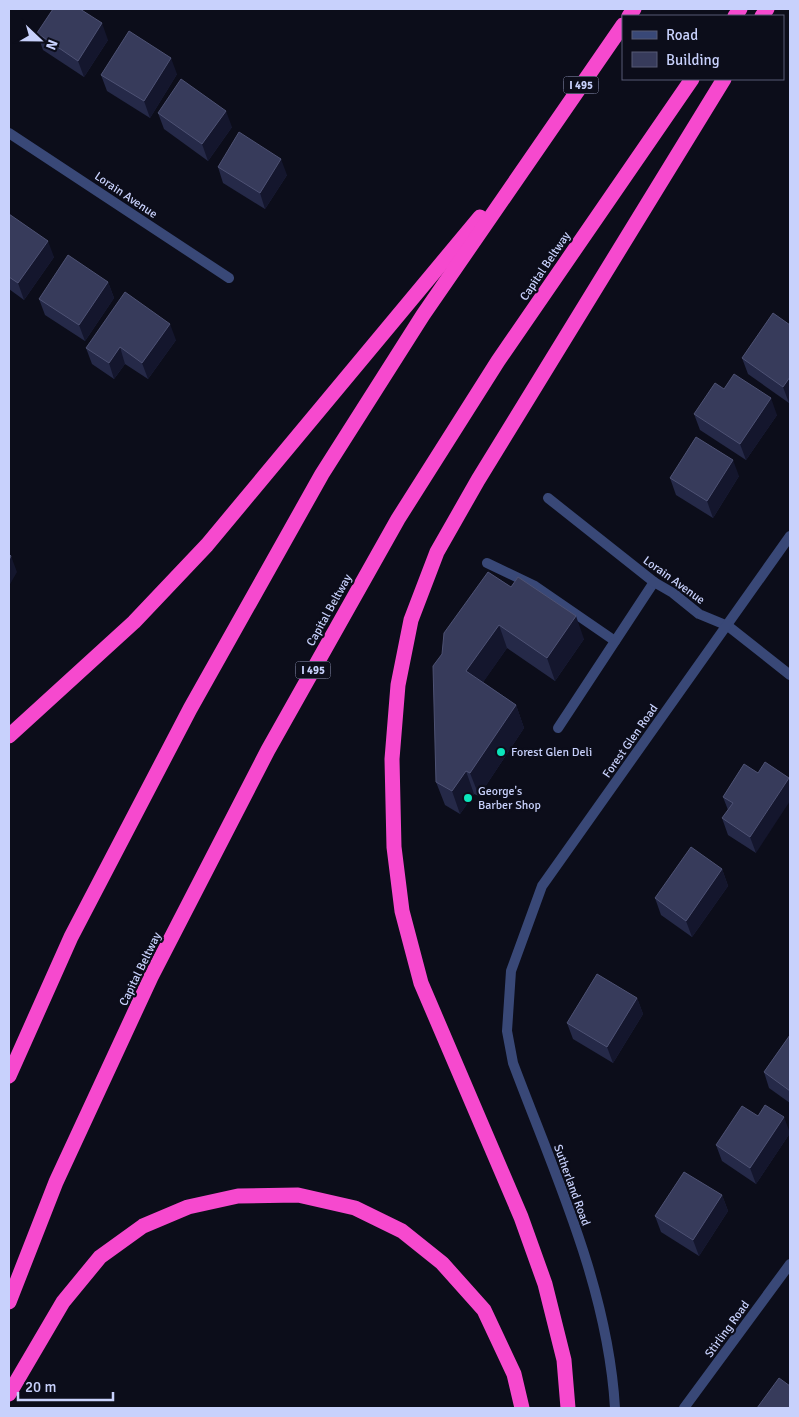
<svg xmlns="http://www.w3.org/2000/svg" width="799" height="1417" font-family="Signika,sans-serif">
  <style>
    .lines { fill: none; stroke-linecap: round; stroke-linejoin: round }
    .service { stroke: #394877; stroke-width: 10 }
    .minor { stroke: #394877; stroke-width: 10 }
    .motorway { stroke: #f649ce; stroke-width: 15 }
    .wall { fill: #252948 }
    .shaded-wall { fill: #14162d }
    .building { fill: #373b5b; stroke: #4e5274 }
    .poi-dot { fill: #0be5bb; stroke: #0c0d1a; stroke-width: 2 }
    .labels { text-anchor: middle; stroke-width: 4.5; stroke-linejoin: round; paint-order: stroke }
    .shield { fill: #0c0d1a; stroke: #9096b8; stroke-width: 1 }
    .shield-label { font-size: 11px; font-weight: bold; fill: #c8d1fc }
    .street-label { font-size: 12px; fill: #c8d1fc; stroke: #0c0d1a }
    .poi-label { font-size: 12px; fill: #c8d1fc; stroke: #0c0d1a; text-anchor: start }
  </style>
  <rect width="100%" height="100%" fill="#0c0d1a"/>
  <g class="lines">
    <!-- service -->
    <g class="service">
      <polyline points="487,563 535,586 615,641"/>
      <polyline points="558,728 654,582"/>
    </g>
    <!-- minor -->
    <g class="minor">
      <polyline points="9,133 229,278"/>
      <polyline points="548,498 654,582 673,593 699,614 728,626 790,675"/>
      <path d="M 615,1408 C 608,1288 555,1175 513,1063 L 507,1031 L 511,971 L 542,886 L 790,536"/>
      <polyline points="684,1408 790,1264"/>
    </g>
    <!-- motorway -->
    <g class="motorway">
      <polyline points="629,16 634,9"/>
      <polyline points="735,16 740,9"/>
      <polyline points="762,16 767,9"/>
      <polyline points="9,736 134,622 207,545 480,217"/>
      <polyline points="9,1076 71,937 190,709 322,474 423,315 623,25"/>
      <polyline points="9,1302 56,1182 151,977 268,750 398,519 498,361 692,79"/>
      <polyline points="9,1394 63,1302 100,1257 143,1226 188,1207 238,1196 298,1195 355,1208 402,1231 442,1263 484,1310 514,1374 522,1408"/>
      <polyline points="568,1408 564,1360 545,1284 521,1217 421,983 402,911 394,847 392,759 398,685 411,620 437,552 478,480 724,79"/>
    </g>
  </g>
  <!-- wall -->
  <g class="wall">
    <polygon points="37,33 108,40 84,77 43,50"/>
    <polygon points="177,74 150,118 107,91 101,75"/>
    <polygon points="158,113 232,127 208,161 164,129"/>
    <polygon points="218,167 287,175 265,209 223,183"/>
    <polygon points="9,214 54,257 24,300 9,289"/>
    <polygon points="108,282 114,298 85,341 45,315 39,299"/>
    <polygon points="790,325 789,403 748,374 742,358"/>
    <polygon points="176,340 148,379 125,364 114,379 92,364 86,348"/>
    <polygon points="724,389 777,415 746,460 700,430 694,414"/>
    <polygon points="739,476 713,518 676,495 670,478"/>
    <polygon points="488,572 584,639 555,681 507,648 483,682 516,705 524,728 479,796 474,794 460,814 445,805 436,782 442,654"/>
    <polygon points="744,764 756,853 728,835 722,818 728,810 723,797"/>
    <polygon points="722,869 728,886 692,937 661,915 655,898"/>
    <polygon points="637,998 643,1014 613,1063 573,1039 567,1023"/>
    <polygon points="790,1035 790,1103 769,1088 764,1072"/>
    <polygon points="758,1116 790,1133 756,1184 722,1161 716,1145"/>
    <polygon points="722,1195 728,1211 699,1256 661,1232 655,1216"/>
  </g>
  <!-- shaded-wall -->
  <g class="shaded-wall">
    <polygon points="102,23 108,40 84,77 78,61"/>
    <polygon points="171,58 177,74 150,118 144,101"/>
    <polygon points="226,111 232,127 208,161 202,144"/>
    <polygon points="281,159 287,175 265,209 260,193"/>
    <polygon points="48,241 54,257 24,300 18,283"/>
    <polygon points="108,282 114,298 85,341 79,325"/>
    <polygon points="170,324 176,340 148,379 142,363"/>
    <polygon points="120,347 125,364 114,379 109,363"/>
    <polygon points="790,377 790,401 789,403 783,387"/>
    <polygon points="771,398 777,415 746,460 740,444"/>
    <polygon points="733,460 739,476 713,518 707,501"/>
    <polygon points="11,556 17,572 9,586 9,560"/>
    <polygon points="576,616 584,639 555,681 547,658"/>
    <polygon points="499,625 507,648 475,694 466,671"/>
    <polygon points="516,705 524,728 479,796 470,773"/>
    <polygon points="466,771 474,794 460,814 452,791"/>
    <polygon points="789,778 790,781 790,801 756,853 750,837"/>
    <polygon points="722,869 728,886 692,937 686,921"/>
    <polygon points="637,998 643,1014 613,1063 607,1047"/>
    <polygon points="784,1117 790,1133 756,1184 750,1168"/>
    <polygon points="722,1195 728,1211 699,1256 693,1240"/>
  </g>
  <!-- building -->
  <g class="building">
    <polygon points="53,9 80,9 102,23 78,61 37,33"/>
    <polygon points="129,31 171,58 144,101 101,75"/>
    <polygon points="181,79 226,111 202,144 158,113"/>
    <polygon points="239,132 281,159 260,193 218,167"/>
    <polygon points="9,214 48,241 18,283 9,277"/>
    <polygon points="68,255 108,282 79,325 39,299"/>
    <polygon points="125,292 170,324 142,363 120,347 109,363 86,348"/>
    <polygon points="773,313 790,325 790,377 783,387 742,358"/>
    <polygon points="734,374 771,398 740,444 694,414 715,383 724,389"/>
    <polygon points="696,437 733,460 707,501 670,478"/>
    <polygon points="9,554 11,556 9,560"/>
    <polygon points="488,572 511,587 518,577 576,616 547,658 499,625 466,671 516,705 470,773 466,771 452,791 436,782 433,666 442,654 444,633"/>
    <polygon points="765,762 789,778 750,837 722,818 733,803 723,797 744,764 758,773"/>
    <polygon points="691,847 722,869 686,921 655,898"/>
    <polygon points="597,974 637,998 607,1047 567,1023"/>
    <polygon points="790,1035 790,1091 764,1072"/>
    <polygon points="765,1105 784,1117 750,1168 716,1145 742,1106 758,1116"/>
    <polygon points="684,1172 722,1195 693,1240 655,1216"/>
    <polygon points="779,1378 790,1386 790,1408 757,1408"/>
  </g>
  <!-- markers -->
  <g class="poi-dot">
    <circle cx="501" cy="752" r="5"/>
    <circle cx="468" cy="798" r="5"/>
  </g>
  <g class="labels">
    <!-- shield labels -->
    <g class="shield">
      <rect x="563.5" y="76.5" width="35" height="17" rx="4"/>
      <rect x="295.5" y="661.5" width="35" height="17" rx="4"/>
    </g>
    <g class="shield-label">
      <text x="581" y="89">I 495</text>
      <text x="313" y="674">I 495</text>
    </g>
    <!-- street labels -->
    <g class="street-label">
      <text transform="translate(126 195) rotate(34)" y="4">Lorain Avenue</text>
      <text transform="translate(545 266) rotate(-56)" y="4">Capital Beltway</text>
      <text transform="translate(674 580) rotate(36)" y="4">Lorain Avenue</text>
      <text transform="translate(329 610) rotate(-61)" y="4">Capital Beltway</text>
      <text transform="translate(630 741) rotate(-55)" y="4">Forest Glen Road</text>
      <text transform="translate(140 969) rotate(-64)" y="4">Capital Beltway</text>
      <text transform="translate(572 1185) rotate(70)" y="4">Sutherland Road</text>
      <text transform="translate(727 1329) rotate(-54)" y="4">Stirling Road</text>
    </g>
    <!-- poi labels -->
    <g class="poi-label">
      <text x="511" y="756">Forest Glen Deli</text>
      <text x="478" y="795">George's<tspan x="478" dy="14">Barber Shop</tspan></text>
    </g>
  </g>
  <!-- border -->
  <rect width="799" height="1417" fill="none" stroke="#c8d1fc" stroke-width="20"/>
  <!-- legend -->
  <rect x="622" y="15" width="162" height="65" fill="#0c0d1a" stroke="#575b74"/>
  <rect x="632" y="31" width="25" height="8" fill="#394877" stroke="#575b74"/>
  <text x="666" y="40" font-size="15" fill="#c8d1fc">Road</text>
  <rect x="632" y="52" width="25" height="15" fill="#373b5b" stroke="#575b74"/>
  <text x="666" y="65" font-size="15" fill="#c8d1fc">Building</text>
  <!-- north arrow -->
  <g transform="translate(40 40) rotate(112)" stroke="#0c0d1a" stroke-width="4" paint-order="stroke">
  <path d="M0-4L9 19L0 12L-9 19Z" fill="#c8d1fc"/>
  <text y="-8" font-size="14" font-weight="bold" text-anchor="middle" fill="#c8d1fc">N</text>
  </g>
  <!-- scale -->
  <path d="M18 1392v8h95v-8" fill="none" stroke="#c8d1fc" stroke-width="2.5"/>
  <text x="25" y="1392" font-size="15" fill="#c8d1fc" stroke="#0c0d1a" stroke-width="4" paint-order="stroke">20 m</text>
</svg>
